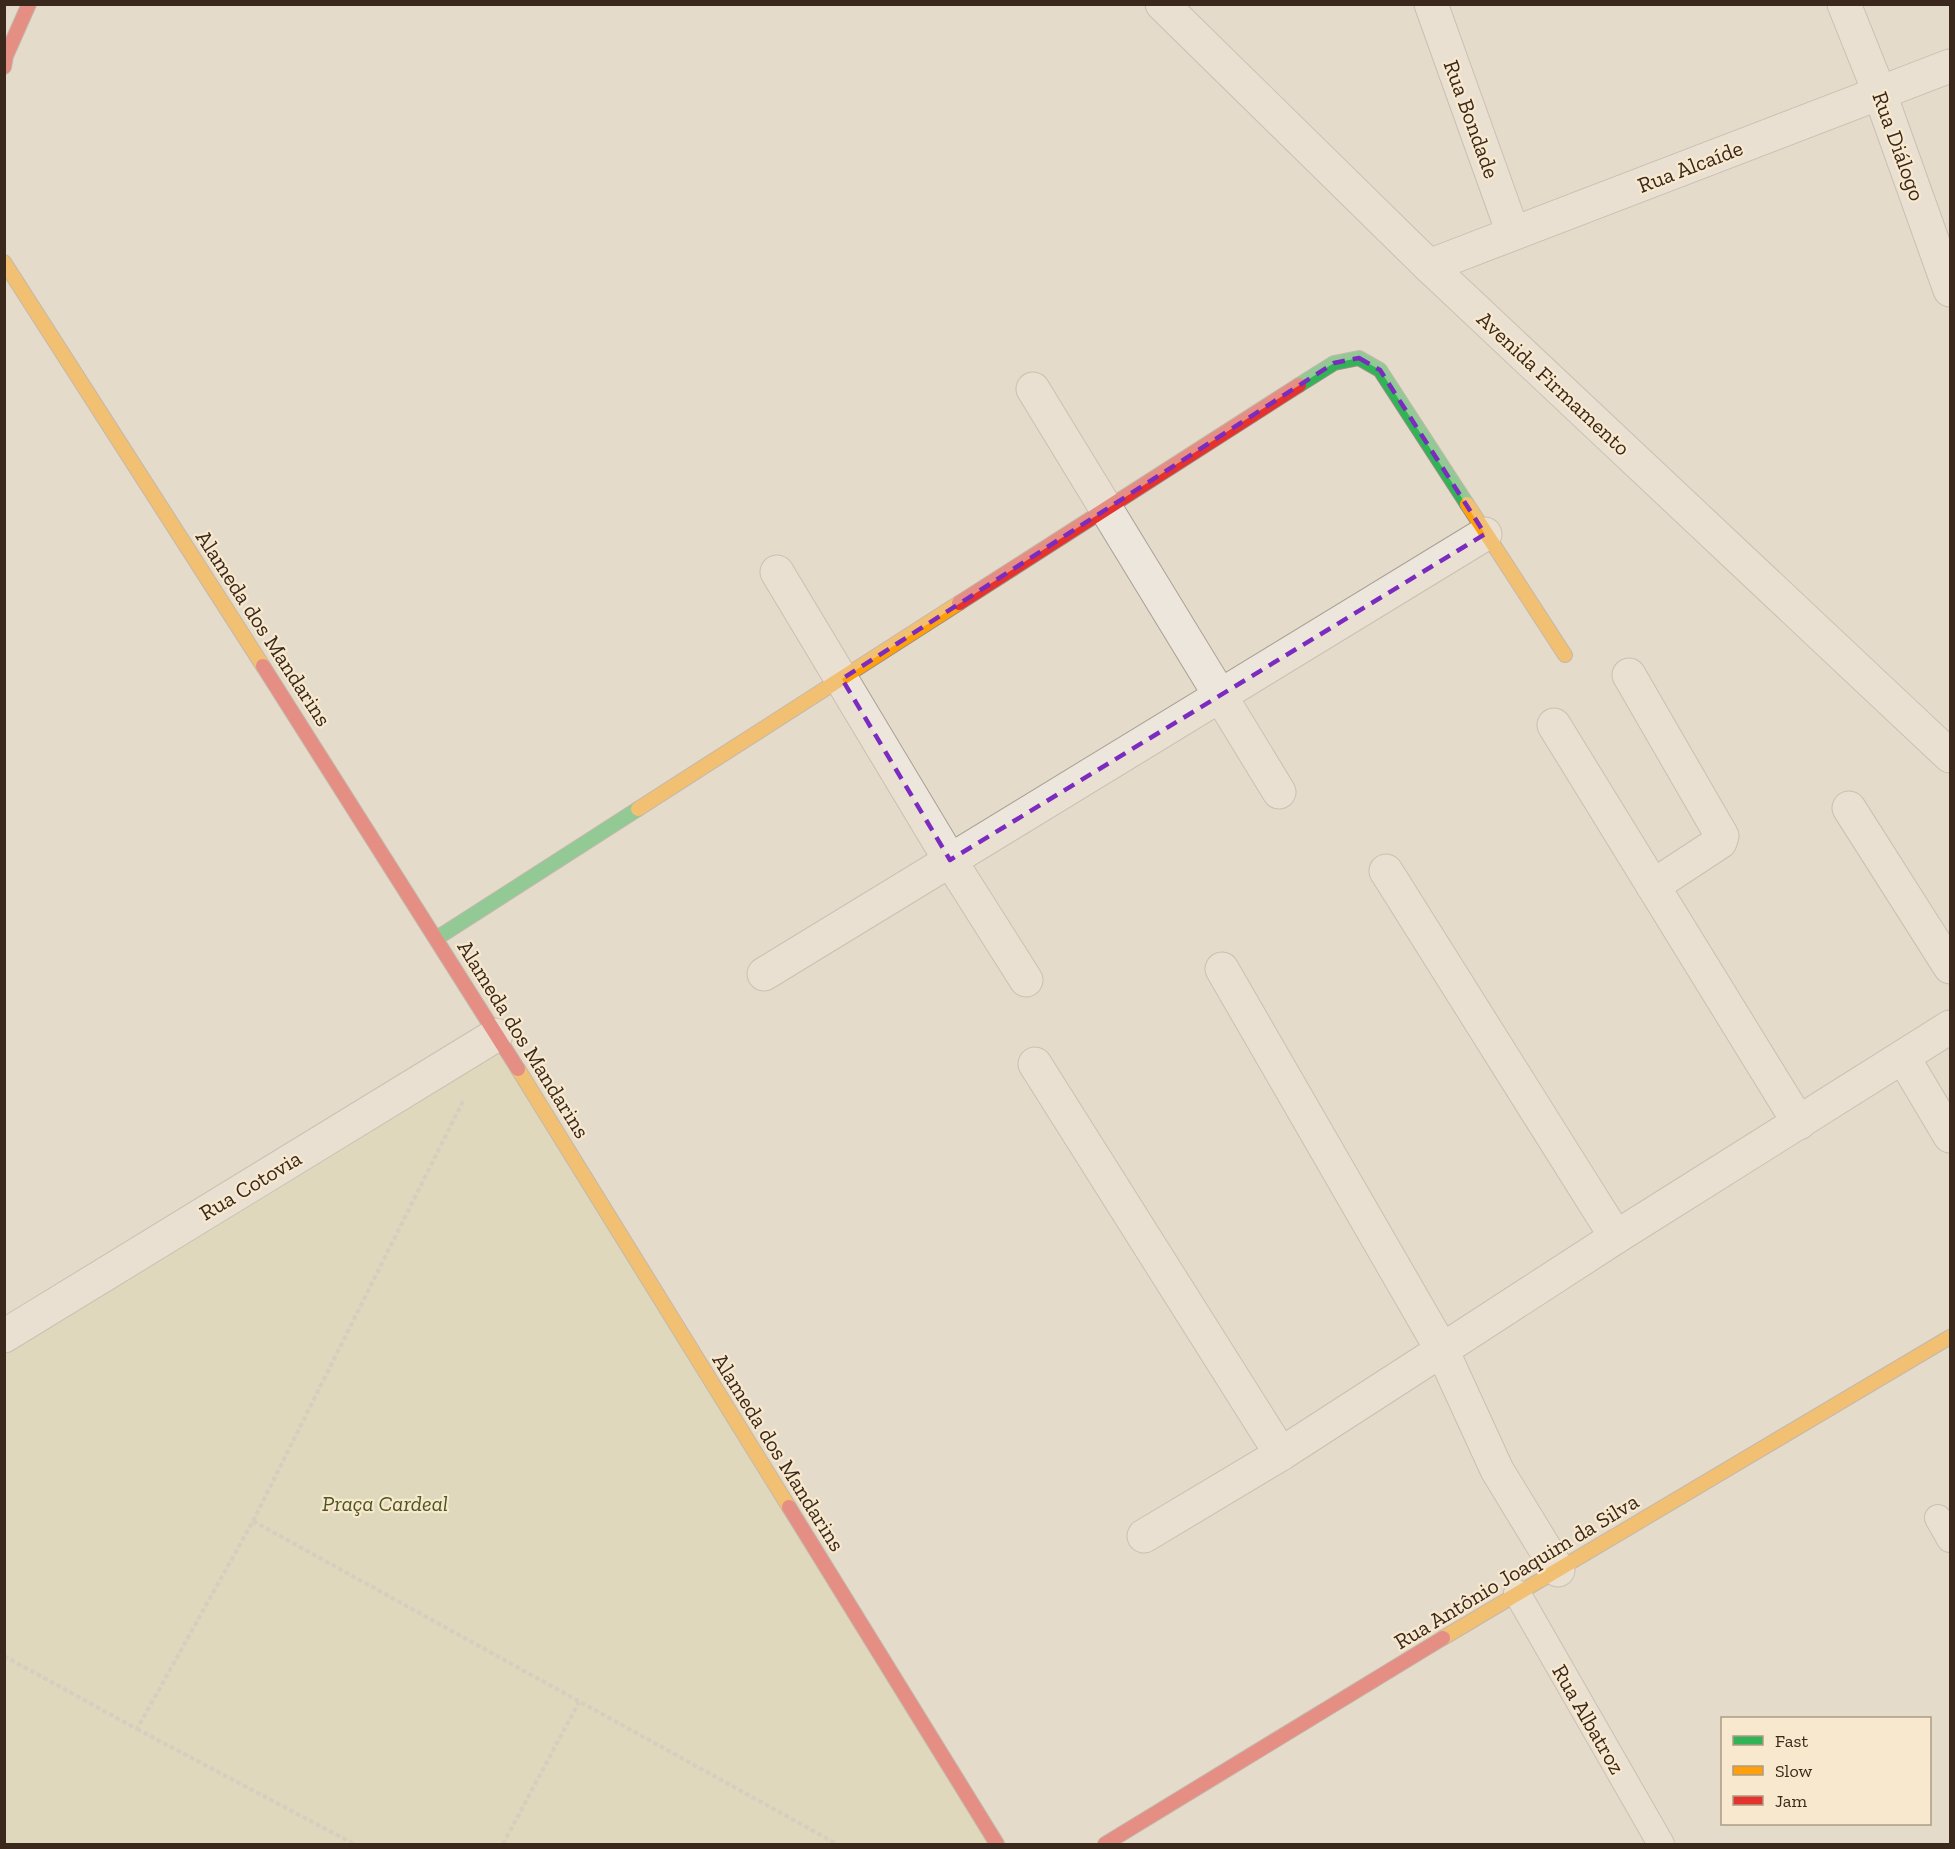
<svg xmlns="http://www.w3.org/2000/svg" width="1955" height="1849" font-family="'Zilla Slab',serif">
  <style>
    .green { fill: #d7d4ab }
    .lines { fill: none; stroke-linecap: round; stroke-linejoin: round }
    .lane-casing { stroke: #aaa094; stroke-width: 28 }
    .street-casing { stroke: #aaa094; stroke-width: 35 }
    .fast-casing { stroke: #998f84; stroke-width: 16 }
    .slow-casing { stroke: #998f84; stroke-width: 16 }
    .jam-casing { stroke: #998f84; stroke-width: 16 }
    .path { stroke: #c5bdb3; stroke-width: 4; stroke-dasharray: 4.5 3; stroke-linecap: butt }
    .lane { stroke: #ede6dc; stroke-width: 26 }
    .street { stroke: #ede6dc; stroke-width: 33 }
    .fast { stroke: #30b455; stroke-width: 14 }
    .slow { stroke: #ff9f0a; stroke-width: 14 }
    .jam { stroke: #e5322d; stroke-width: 14 }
    .marked { fill: none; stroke: #7b2cbf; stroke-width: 4.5; stroke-dasharray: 12 8; stroke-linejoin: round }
    .labels { text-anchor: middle; stroke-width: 4.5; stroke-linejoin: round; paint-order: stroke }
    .street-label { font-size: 22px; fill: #39281b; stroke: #f8e9ce }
    .park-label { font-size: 22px; font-style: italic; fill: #4c5720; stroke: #f8e9ce }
  </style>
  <rect width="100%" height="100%" fill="#e5dbca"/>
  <!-- green -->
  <polygon class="green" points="496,1035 997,1844 5,1844 5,1336"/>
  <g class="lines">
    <defs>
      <g id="lane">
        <polyline points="1938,1518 1950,1539"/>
        <polyline points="1517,1593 1661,1844"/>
      </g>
      <g id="street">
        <polyline points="1162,4 1429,266 1950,756"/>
        <polyline points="1431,4 1513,233"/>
        <polyline points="1844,4 1880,94 1950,290"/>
        <polyline points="1429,266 1950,66"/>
        <polyline points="1033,389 1279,792"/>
        <polyline points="777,572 950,860 1026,980"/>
        <polyline points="1629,675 1722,836 1720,842 1653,886"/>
        <polyline points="1554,725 1799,1123"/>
        <polyline points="1849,808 1950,967"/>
        <polyline points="1386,871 1616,1237"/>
        <polyline points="764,974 1485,534"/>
        <polyline points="1903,1057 1950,1136"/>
        <polyline points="1035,1064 1281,1454"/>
        <polyline points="4,1336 496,1035"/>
        <polyline points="1144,1536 1281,1454 1442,1350 1222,969"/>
        <polyline points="1558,1570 1497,1470 1442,1350 1616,1237 1950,1027"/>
      </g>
      <g id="fast">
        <polyline points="1299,385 1334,363 1359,358 1380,370 1467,504"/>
        <polyline points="437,938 638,809"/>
      </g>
      <g id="slow">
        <polyline points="4,262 263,666"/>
        <polyline points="1467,504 1565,655"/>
        <polyline points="638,809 959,603"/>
        <polyline points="518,1069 789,1507"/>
        <polyline points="1443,1638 1950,1337"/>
      </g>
      <g id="jam">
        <polyline points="4,67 6,56 29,4"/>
        <polyline points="959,603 1299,385"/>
        <polyline points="263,666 518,1069"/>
        <polyline points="789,1507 997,1844"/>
        <polyline points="1105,1844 1443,1638"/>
      </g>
    </defs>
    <!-- lane casing -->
    <use href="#lane" class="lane-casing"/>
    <!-- street casing -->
    <use href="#street" class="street-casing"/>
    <!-- fast casing -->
    <use href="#fast" class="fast-casing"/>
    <!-- slow casing -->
    <use href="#slow" class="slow-casing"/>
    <!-- jam casing -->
    <use href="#jam" class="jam-casing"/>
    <!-- path -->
    <g class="path">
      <polyline points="253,1521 463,1101"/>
      <polyline points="4,1656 137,1729 253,1521 837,1844"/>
      <polyline points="137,1729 354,1844"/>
      <polyline points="503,1844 579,1702"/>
    </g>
    <!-- lane -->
    <use href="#lane" class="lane"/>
    <!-- street -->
    <use href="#street" class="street"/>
    <!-- fast -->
    <use href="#fast" class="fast"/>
    <!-- slow -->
    <use href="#slow" class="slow"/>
    <!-- jam -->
    <use href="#jam" class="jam"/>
  </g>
  <!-- marked area -->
  <path d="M0 0H1955V1849H0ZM 1359,358 L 1380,370 L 1485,534 L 950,860 L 842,679 L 1334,363 Z" fill="#e5dbca" fill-opacity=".55" fill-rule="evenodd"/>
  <path class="marked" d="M 1359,358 L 1380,370 L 1485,534 L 950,860 L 842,679 L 1334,363 Z"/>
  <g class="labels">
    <!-- street labels -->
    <g class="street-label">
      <text transform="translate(1472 119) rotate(70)" y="8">Rua Bondade</text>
      <text transform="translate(1899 146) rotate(70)" y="8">Rua Diálogo</text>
      <text transform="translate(1690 166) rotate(-21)" y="8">Rua Alcaíde</text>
      <text transform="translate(1554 383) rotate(43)" y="8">Avenida Firmamento</text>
      <text transform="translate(264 628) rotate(57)" y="8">Alameda dos Mandarins</text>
      <text transform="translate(524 1039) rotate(58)" y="8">Alameda dos Mandarins</text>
      <text transform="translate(250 1185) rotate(-31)" y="8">Rua Cotovia</text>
      <text transform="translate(779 1452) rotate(58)" y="8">Alameda dos Mandarins</text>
      <text transform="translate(1516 1571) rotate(-31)" y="8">Rua Antônio Joaquim da Silva</text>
      <text transform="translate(1589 1719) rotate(60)" y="8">Rua Albatroz</text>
    </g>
    <!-- park labels -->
    <g class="park-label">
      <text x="385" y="1511">Praça Cardeal</text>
    </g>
  </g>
  <!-- border -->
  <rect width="1955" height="1849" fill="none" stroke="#39281b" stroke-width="12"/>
  <!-- legend -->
  <rect x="1721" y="1717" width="210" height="108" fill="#f8e9ce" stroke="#ac9c86" stroke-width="1.5"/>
  <rect x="1733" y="1736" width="30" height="9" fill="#30b455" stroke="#ac9c86" stroke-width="1.5"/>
  <text x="1775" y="1747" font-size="18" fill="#39281b">Fast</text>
  <rect x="1733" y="1766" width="30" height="9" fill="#ff9f0a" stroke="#ac9c86" stroke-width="1.5"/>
  <text x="1775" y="1777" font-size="18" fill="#39281b">Slow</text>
  <rect x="1733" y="1796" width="30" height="9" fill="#e5322d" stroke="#ac9c86" stroke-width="1.5"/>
  <text x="1775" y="1807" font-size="18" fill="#39281b">Jam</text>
</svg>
